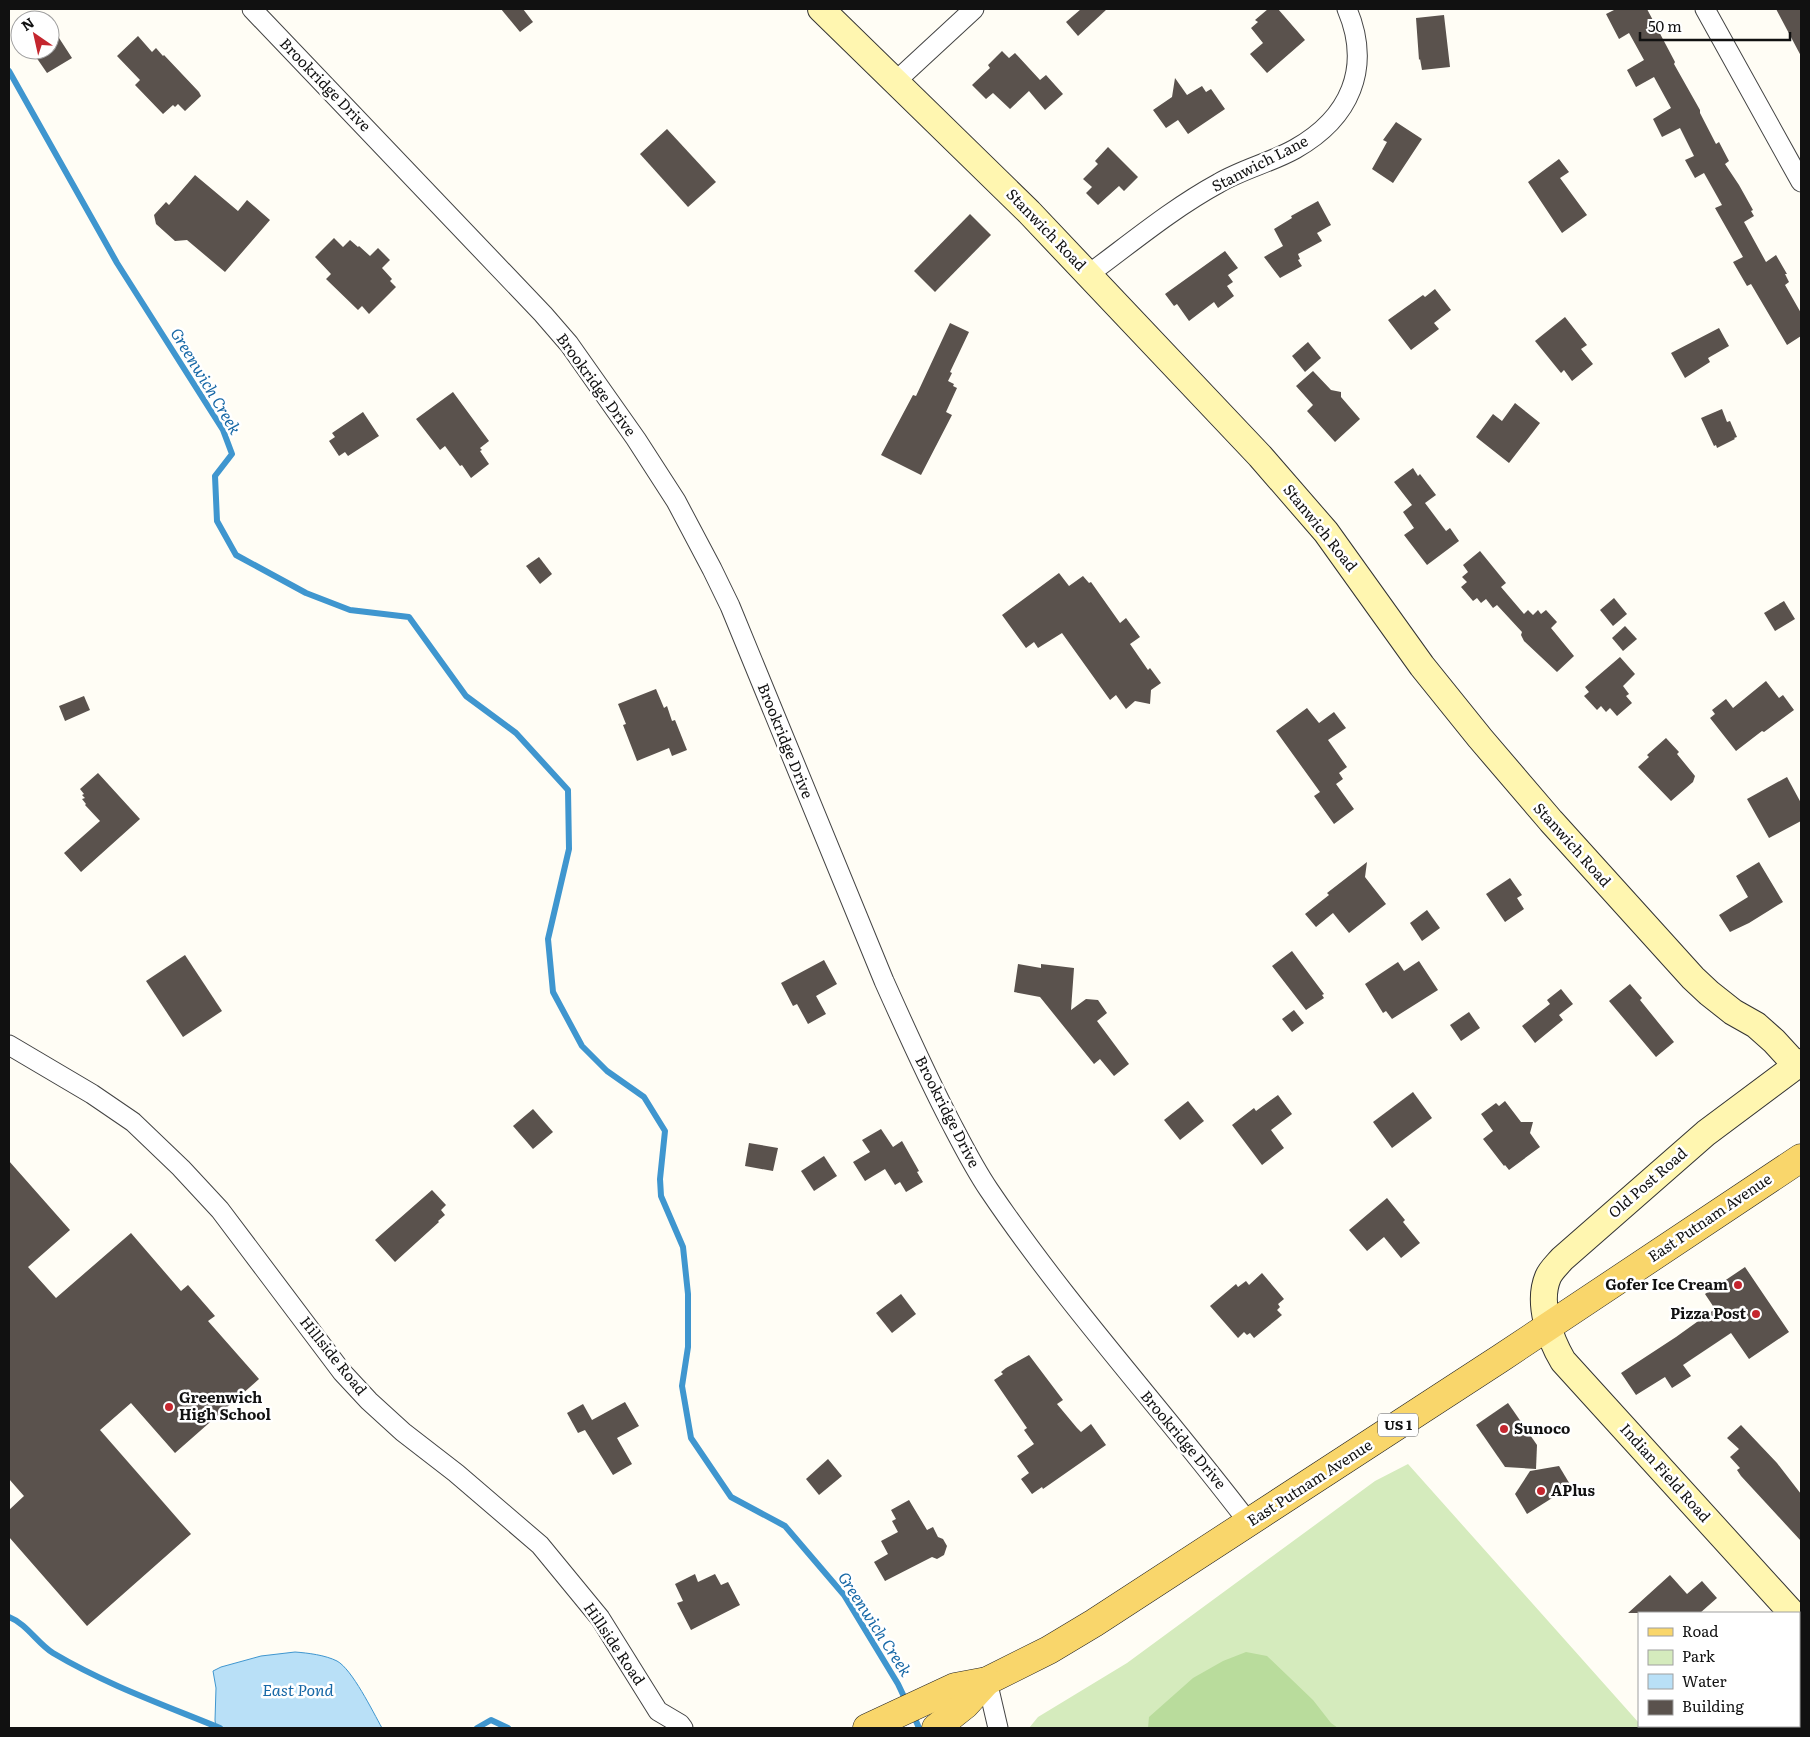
<svg xmlns="http://www.w3.org/2000/svg" width="1810" height="1737" font-family="Literata,serif">
  <style>
    .green { fill: #d5ebbd }
    .forest { fill: #b9dc9c }
    .water { fill: #b9e0f7; stroke: #3f96cf }
    .lines { fill: none; stroke-linecap: round; stroke-linejoin: round }
    .stream { stroke: #3f96cf; stroke-width: 6 }
    .building { fill: #5a524d }
    .street-casing { stroke: #444; stroke-width: 21 }
    .secondary-casing { stroke: #333; stroke-width: 28 }
    .primary-casing { stroke: #222; stroke-width: 29 }
    .street { stroke: #fff; stroke-width: 19 }
    .secondary { stroke: #fff6b0; stroke-width: 26 }
    .primary { stroke: #f9d66b; stroke-width: 28 }
    .poi-dot { fill: #c4262e; stroke: #fff; stroke-width: 2 }
    .labels { text-anchor: middle; stroke-width: 5; stroke-linejoin: round; paint-order: stroke }
    .shield { fill: #fff; stroke: #585858; stroke-width: 1 }
    .shield-label { font-size: 14px; font-weight: bold; fill: #111 }
    .street-label { font-size: 15px; fill: #111; stroke: #fff }
    .poi-label { font-size: 15px; font-weight: bold; fill: #111; stroke: #fff; text-anchor: start }
    .water-label { font-size: 16px; font-style: italic; fill: #1768a6; stroke: #fff }
  </style>
  <rect width="100%" height="100%" fill="#fffdf5"/>
  <!-- green -->
  <polygon class="green" points="1408,1464 1639,1723 1639,1726 1643,1728 1029,1728 1038,1717 1127,1663 1375,1481"/>
  <!-- forest -->
  <polygon class="forest" points="1246,1652 1267,1656 1313,1700 1331,1723 1338,1728 1148,1728 1149,1717 1193,1678 1223,1661"/>
  <!-- water -->
  <path class="water" d="M 295,1652 C 308,1653 325,1655 337,1661 C 352,1669 373,1712 382,1728 L 216,1728 L 215,1720 L 216,1688 L 213,1671 L 221,1667 L 261,1656 Z"/>
  <g class="lines">
    <!-- stream -->
    <g class="stream">
      <polyline points="9,71 117,263 223,430 232,454 215,476 217,521 236,555 306,593 350,610 409,617 466,696 516,733 568,790 569,849 548,939 553,992 582,1046 607,1071 644,1097 665,1131 660,1179 661,1196 683,1247 688,1294 688,1347 682,1386 691,1438 731,1497 785,1526 844,1595 898,1684 907,1703"/>
      <path d="M 9,1617 C 27,1624 37,1643 53,1653 C 105,1684 164,1705 220,1728"/>
      <polyline points="913,1714 919,1728"/>
      <polyline points="477,1728 491,1720 508,1728"/>
    </g>
  </g>
  <!-- building -->
  <g class="building">
    <polygon points="501,9 523,9 533,22 520,32"/>
    <polygon points="1081,9 1107,9 1078,36 1066,22"/>
    <polygon points="1268,9 1278,9 1305,40 1267,73 1250,54 1263,43 1251,28 1258,22 1255,20"/>
    <polygon points="1616,9 1647,9 1675,62 1674,64 1700,110 1700,113 1716,144 1719,142 1729,161 1725,164 1739,185 1753,210 1751,211 1754,216 1744,222 1766,262 1776,255 1787,274 1785,274 1789,282 1785,285 1801,313 1801,336 1787,345 1751,284 1747,286 1733,262 1743,257 1715,208 1722,205 1704,173 1695,178 1685,160 1694,156 1680,128 1662,137 1653,119 1671,108 1654,77 1636,87 1627,70 1644,60 1629,33 1619,39 1606,14"/>
    <polygon points="1776,9 1801,9 1801,56"/>
    <polygon points="1444,15 1450,67 1422,70 1420,59 1419,60 1416,18"/>
    <polygon points="50,24 72,58 47,73 36,57 37,56 33,50 50,50"/>
    <polygon points="138,36 152,52 156,48 163,56 164,55 199,92 201,96 185,111 178,104 175,107 173,105 163,114 135,85 140,80 117,56"/>
    <polygon points="1002,51 1009,58 1015,53 1040,80 1046,75 1063,94 1045,110 1029,91 1010,109 993,93 986,99 972,85 990,68 988,65"/>
    <polygon points="1175,78 1187,95 1202,86 1206,92 1211,89 1225,109 1188,134 1178,120 1166,128 1153,110 1172,97"/>
    <polygon points="1396,122 1422,139 1393,183 1372,169 1387,142 1383,140"/>
    <polygon points="667,129 716,182 688,207 640,154"/>
    <polygon points="1108,147 1138,177 1124,191 1119,186 1098,205 1086,193 1092,187 1083,179 1098,164 1095,161"/>
    <polygon points="1559,159 1569,172 1560,178 1587,215 1562,233 1528,182"/>
    <polygon points="195,175 238,211 247,200 270,220 225,272 187,240 175,241 156,224 154,215 166,202 169,205"/>
    <polygon points="1318,201 1331,225 1317,233 1322,241 1298,254 1300,259 1298,260 1302,266 1280,278 1264,257 1283,246 1274,229 1292,218 1291,216"/>
    <polygon points="970,214 991,235 935,292 914,271"/>
    <polygon points="334,238 343,247 350,240 358,247 359,246 370,256 378,248 390,260 382,268 392,279 390,281 396,287 369,314 362,306 358,310 326,279 331,274 315,257"/>
    <polygon points="1225,251 1238,268 1228,275 1233,282 1227,286 1234,296 1218,308 1214,302 1189,321 1177,304 1174,306 1165,294"/>
    <polygon points="1435,289 1451,310 1434,323 1439,329 1411,350 1388,320 1423,295 1425,297"/>
    <polygon points="1565,317 1587,345 1581,349 1593,364 1572,381 1564,370 1561,373 1535,341"/>
    <polygon points="950,323 969,332 950,372 952,373 948,381 954,384 953,386 957,388 946,412 952,415 921,475 881,455 913,395 916,396"/>
    <polygon points="1719,328 1729,346 1708,358 1710,362 1685,378 1671,353"/>
    <polygon points="1308,342 1321,358 1305,372 1292,356"/>
    <polygon points="1313,371 1331,390 1341,392 1341,397 1360,419 1335,442 1307,411 1313,405 1296,386"/>
    <polygon points="453,392 489,441 480,448 482,450 480,451 489,464 471,478 462,465 460,466 445,446 440,450 416,419"/>
    <polygon points="1515,403 1540,423 1509,463 1476,437 1493,414 1502,421"/>
    <polygon points="1722,409 1727,422 1730,421 1737,437 1734,438 1735,439 1717,448 1716,445 1714,446 1701,418"/>
    <polygon points="363,412 379,436 348,456 345,452 339,456 329,441 335,437 332,433"/>
    <polygon points="1413,468 1418,476 1420,474 1436,495 1425,503 1446,531 1450,528 1459,541 1427,565 1404,535 1414,528 1403,512 1412,505 1394,482"/>
    <polygon points="1480,551 1506,583 1501,587 1524,614 1528,610 1533,615 1538,610 1541,614 1546,610 1557,622 1551,628 1574,656 1557,672 1524,641 1521,635 1522,632 1497,605 1493,608 1486,599 1481,603 1477,598 1473,601 1461,587 1467,582 1462,577 1468,572 1463,565"/>
    <polygon points="539,557 552,574 540,584 526,566"/>
    <polygon points="1059,573 1069,586 1083,576 1089,583 1091,582 1120,623 1126,618 1140,637 1130,644 1148,670 1150,668 1161,683 1151,690 1150,704 1135,701 1126,709 1116,695 1110,700 1062,633 1038,648 1034,642 1026,648 1002,615"/>
    <polygon points="1614,598 1627,614 1613,626 1600,610"/>
    <polygon points="1784,601 1795,619 1775,631 1764,613"/>
    <polygon points="1625,626 1637,639 1623,651 1612,638"/>
    <polygon points="1620,657 1635,674 1623,686 1629,694 1626,696 1632,703 1617,716 1610,708 1606,712 1601,706 1597,710 1584,696 1589,692 1585,687"/>
    <polygon points="1766,681 1779,698 1783,695 1794,710 1764,732 1762,731 1736,751 1710,718 1715,714 1712,710 1726,699 1733,708"/>
    <polygon points="656,689 664,708 667,706 672,721 675,720 687,750 672,756 669,748 637,761 623,725 626,724 618,704"/>
    <polygon points="84,696 90,710 65,721 59,706"/>
    <polygon points="1307,708 1319,723 1334,712 1346,728 1328,740 1347,767 1339,773 1343,779 1336,784 1354,809 1334,824 1314,796 1320,792 1276,731"/>
    <polygon points="1666,738 1679,752 1677,754 1695,776 1693,782 1671,801 1638,767 1649,757 1647,755"/>
    <polygon points="98,773 140,819 81,872 64,853 100,821 85,805 86,804 82,799 85,798 82,795 84,794 80,789"/>
    <polygon points="1787,777 1801,803 1801,821 1769,838 1747,799"/>
    <polygon points="1367,862 1365,877 1386,904 1349,933 1333,913 1316,927 1305,914 1329,895 1327,893"/>
    <polygon points="1759,862 1783,902 1749,923 1730,932 1719,915 1748,897 1736,876"/>
    <polygon points="1510,878 1522,895 1517,898 1524,909 1505,922 1486,894"/>
    <polygon points="1427,910 1440,928 1422,941 1410,923"/>
    <polygon points="1292,951 1324,994 1322,995 1324,998 1306,1010 1272,966"/>
    <polygon points="185,955 222,1011 183,1037 146,981"/>
    <polygon points="824,960 837,984 816,996 826,1014 808,1024 797,1004 793,1006 781,983"/>
    <polygon points="1419,961 1438,990 1392,1019 1386,1011 1383,1013 1365,984 1398,962 1404,971"/>
    <polygon points="1018,964 1041,968 1041,964 1074,968 1071,1010 1086,999 1098,1000 1107,1013 1097,1021 1129,1064 1114,1076 1100,1059 1094,1064 1040,997 1014,992"/>
    <polygon points="1630,984 1642,998 1640,1000 1674,1042 1656,1057 1609,1001"/>
    <polygon points="1561,989 1573,1004 1559,1015 1563,1020 1535,1043 1522,1026 1550,1004 1547,1000"/>
    <polygon points="1294,1010 1304,1023 1292,1032 1282,1019"/>
    <polygon points="1469,1012 1480,1028 1461,1041 1450,1025"/>
    <polygon points="1413,1092 1432,1118 1392,1148 1373,1122"/>
    <polygon points="1278,1095 1292,1114 1271,1130 1284,1148 1262,1165 1232,1125 1254,1108 1256,1111"/>
    <polygon points="1188,1101 1204,1121 1180,1140 1164,1120"/>
    <polygon points="1505,1101 1521,1122 1533,1122 1530,1133 1540,1147 1509,1170 1505,1165 1504,1166 1483,1139 1493,1131 1481,1114 1496,1103 1499,1106"/>
    <polygon points="533,1109 553,1132 533,1149 513,1126"/>
    <polygon points="881,1129 893,1147 902,1141 919,1171 917,1172 923,1182 906,1192 900,1182 895,1185 885,1169 865,1181 853,1162 870,1152 862,1140"/>
    <polygon points="749,1143 778,1148 773,1171 745,1166"/>
    <polygon points="824,1156 837,1176 814,1191 801,1171"/>
    <polygon points="9,1161 70,1230 28,1267 56,1298 131,1233 181,1291 188,1285 215,1316 208,1321 259,1379 175,1453 131,1403 100,1430 191,1534 87,1626 9,1537 9,1510 24,1496 9,1479"/>
    <polygon points="432,1190 446,1205 441,1210 445,1215 438,1221 439,1222 395,1262 375,1240"/>
    <polygon points="1387,1198 1405,1220 1403,1222 1420,1243 1401,1258 1384,1237 1367,1251 1349,1230"/>
    <polygon points="1745,1267 1789,1332 1749,1359 1731,1333 1683,1365 1691,1376 1672,1388 1665,1377 1636,1395 1621,1373 1676,1337 1715,1309 1705,1294"/>
    <polygon points="1262,1273 1284,1299 1278,1304 1280,1307 1277,1310 1282,1315 1254,1338 1250,1333 1247,1335 1244,1332 1238,1338 1210,1306 1236,1284 1238,1287 1246,1281 1249,1285"/>
    <polygon points="901,1294 916,1314 892,1333 876,1313"/>
    <polygon points="1029,1355 1063,1400 1057,1404 1077,1428 1081,1432 1091,1424 1106,1445 1043,1489 1042,1487 1032,1494 1021,1479 1029,1473 1017,1456 1034,1444 1024,1430 1027,1428 994,1380 1003,1374 1001,1372 1006,1368"/>
    <polygon points="625,1402 639,1426 617,1438 632,1464 613,1475 585,1430 578,1433 567,1413 583,1404 592,1420"/>
    <polygon points="1508,1403 1537,1445 1536,1469 1505,1467 1476,1425"/>
    <polygon points="1741,1425 1777,1463 1801,1494 1801,1541 1741,1476 1737,1470 1740,1468 1730,1457 1739,1449 1727,1438"/>
    <polygon points="828,1459 842,1476 819,1495 806,1479"/>
    <polygon points="1559,1466 1571,1486 1527,1514 1515,1494 1530,1471"/>
    <polygon points="909,1500 927,1530 933,1527 938,1537 943,1539 947,1546 944,1555 937,1559 932,1557 885,1581 874,1562 888,1554 881,1541 898,1532 892,1521 896,1519 891,1510"/>
    <polygon points="695,1574 698,1582 715,1574 721,1585 728,1582 740,1605 691,1630 677,1603 683,1601 675,1584"/>
    <polygon points="1670,1575 1687,1594 1702,1581 1717,1598 1700,1613 1628,1613"/>
  </g>
  <g class="lines">
    <defs>
      <g id="street">
        <path d="M 252,9 L 543,314 L 569,344 L 636,439 L 676,501 L 712,569 L 730,606 L 884,981 C 905,1028 926,1075 950,1121 C 962,1144 974,1168 989,1190 C 1068,1307 1164,1411 1249,1523"/>
        <polyline points="1705,9 1801,182"/>
        <polyline points="895,82 974,9"/>
        <path d="M 1089,274 C 1131,243 1173,208 1219,183 C 1243,169 1272,162 1295,149 C 1350,118 1372,68 1347,9"/>
        <polyline points="9,1045 92,1094 133,1122 181,1168 220,1210 342,1372 369,1401 403,1432 456,1473 540,1545 600,1618 658,1711 680,1724 683,1728"/>
        <polyline points="987,1681 998,1728"/>
      </g>
      <g id="secondary">
        <polyline points="821,9 1029,212 1260,456 1326,532 1422,666 1480,738 1551,821 1693,978 1709,993 1733,1012 1756,1025 1774,1041 1796,1065"/>
        <path d="M 1792,1613 L 1563,1361 C 1550,1339 1537,1303 1548,1277 C 1551,1270 1557,1265 1562,1259 L 1706,1133 L 1801,1062"/>
      </g>
      <g id="primary">
        <polyline points="867,1728 955,1687 987,1681 1049,1650 1094,1623 1501,1358 1801,1158"/>
        <polyline points="936,1728 965,1705 987,1681"/>
      </g>
    </defs>
    <!-- street casing -->
    <use href="#street" class="street-casing"/>
    <!-- secondary casing -->
    <use href="#secondary" class="secondary-casing"/>
    <!-- primary casing -->
    <use href="#primary" class="primary-casing"/>
    <!-- street -->
    <use href="#street" class="street"/>
    <!-- secondary -->
    <use href="#secondary" class="secondary"/>
    <!-- primary -->
    <use href="#primary" class="primary"/>
  </g>
  <!-- markers -->
  <g class="poi-dot">
    <circle cx="1738" cy="1285" r="5"/>
    <circle cx="1756" cy="1314" r="5"/>
    <circle cx="169" cy="1407" r="5"/>
    <circle cx="1504" cy="1429" r="5"/>
    <circle cx="1541" cy="1491" r="5"/>
  </g>
  <g class="labels">
    <!-- shield labels -->
    <rect class="shield" x="1378" y="1413.5" width="40" height="23" rx="4"/>
    <g class="shield-label">
      <text x="1398" y="1430">US 1</text>
    </g>
    <!-- street labels -->
    <g class="street-label">
      <text transform="translate(325 85) rotate(46)" y="5">Brookridge Drive</text>
      <text transform="translate(1260 164) rotate(-27)" y="5">Stanwich Lane</text>
      <text transform="translate(1046 230) rotate(46)" y="5">Stanwich Road</text>
      <text transform="translate(596 385) rotate(54)" y="5">Brookridge Drive</text>
      <text transform="translate(1320 528) rotate(51)" y="5">Stanwich Road</text>
      <text transform="translate(785 741) rotate(68)" y="5">Brookridge Drive</text>
      <text transform="translate(1572 845) rotate(48)" y="5">Stanwich Road</text>
      <text transform="translate(947 1112) rotate(63)" y="5">Brookridge Drive</text>
      <text transform="translate(1648 1183) rotate(-41)" y="5">Old Post Road</text>
      <text transform="translate(1710 1218) rotate(-34)" y="5">East Putnam Avenue</text>
      <text transform="translate(333 1356) rotate(51)" y="5">Hillside Road</text>
      <text transform="translate(1183 1440) rotate(50)" y="5">Brookridge Drive</text>
      <text transform="translate(1665 1473) rotate(48)" y="5">Indian Field Road</text>
      <text transform="translate(1310 1483) rotate(-33)" y="5">East Putnam Avenue</text>
      <text transform="translate(614 1644) rotate(56)" y="5">Hillside Road</text>
    </g>
    <!-- poi labels -->
    <g class="poi-label">
      <text x="1728" y="1290" text-anchor="end">Gofer Ice Cream</text>
      <text x="1746" y="1319" text-anchor="end">Pizza Post</text>
      <text x="179" y="1403">Greenwich<tspan x="179" dy="17">High School</tspan></text>
      <text x="1514" y="1434">Sunoco</text>
      <text x="1551" y="1496">APlus</text>
    </g>
    <!-- water labels -->
    <g class="water-label">
      <text transform="translate(206 381) rotate(59)" y="6">Greenwich Creek</text>
      <text transform="translate(875 1624) rotate(57)" y="6">Greenwich Creek</text>
      <text x="298" y="1696">East Pond</text>
    </g>
  </g>
  <!-- border -->
  <rect width="1810" height="1737" fill="none" stroke="#111111" stroke-width="20"/>
  <!-- legend -->
  <rect x="1638" y="1612" width="162" height="115" fill="#ffffff" stroke="#a0a0a0"/>
  <rect x="1648" y="1628" width="25" height="8" fill="#f9d66b" stroke="#a0a0a0"/>
  <text x="1682" y="1637" font-size="15" fill="#111111">Road</text>
  <rect x="1648" y="1650" width="25" height="15" fill="#d5ebbd" stroke="#a0a0a0"/>
  <text x="1682" y="1662" font-size="15" fill="#111111">Park</text>
  <rect x="1648" y="1674" width="25" height="15" fill="#b9e0f7" stroke="#a0a0a0"/>
  <text x="1682" y="1687" font-size="15" fill="#111111">Water</text>
  <rect x="1648" y="1700" width="25" height="15" fill="#5a524d" stroke="#a0a0a0"/>
  <text x="1682" y="1712" font-size="15" fill="#111111">Building</text>
  <!-- north arrow -->
  <g transform="translate(35 35) rotate(326)"><circle r="24" fill="#ffffff" stroke="#a0a0a0"/>
  <path d="M0-4L9 19L0 12L-9 19Z" fill="#c4262e"/>
  <text y="-8" font-size="14" font-weight="bold" text-anchor="middle" fill="#111111">N</text>
  </g>
  <!-- scale -->
  <path d="M1640 32v8h150v-8" fill="none" stroke="#111111" stroke-width="2.5"/>
  <text x="1648" y="32" font-size="15" fill="#111111" stroke="#ffffff" stroke-width="4" paint-order="stroke">50 m</text>
</svg>
